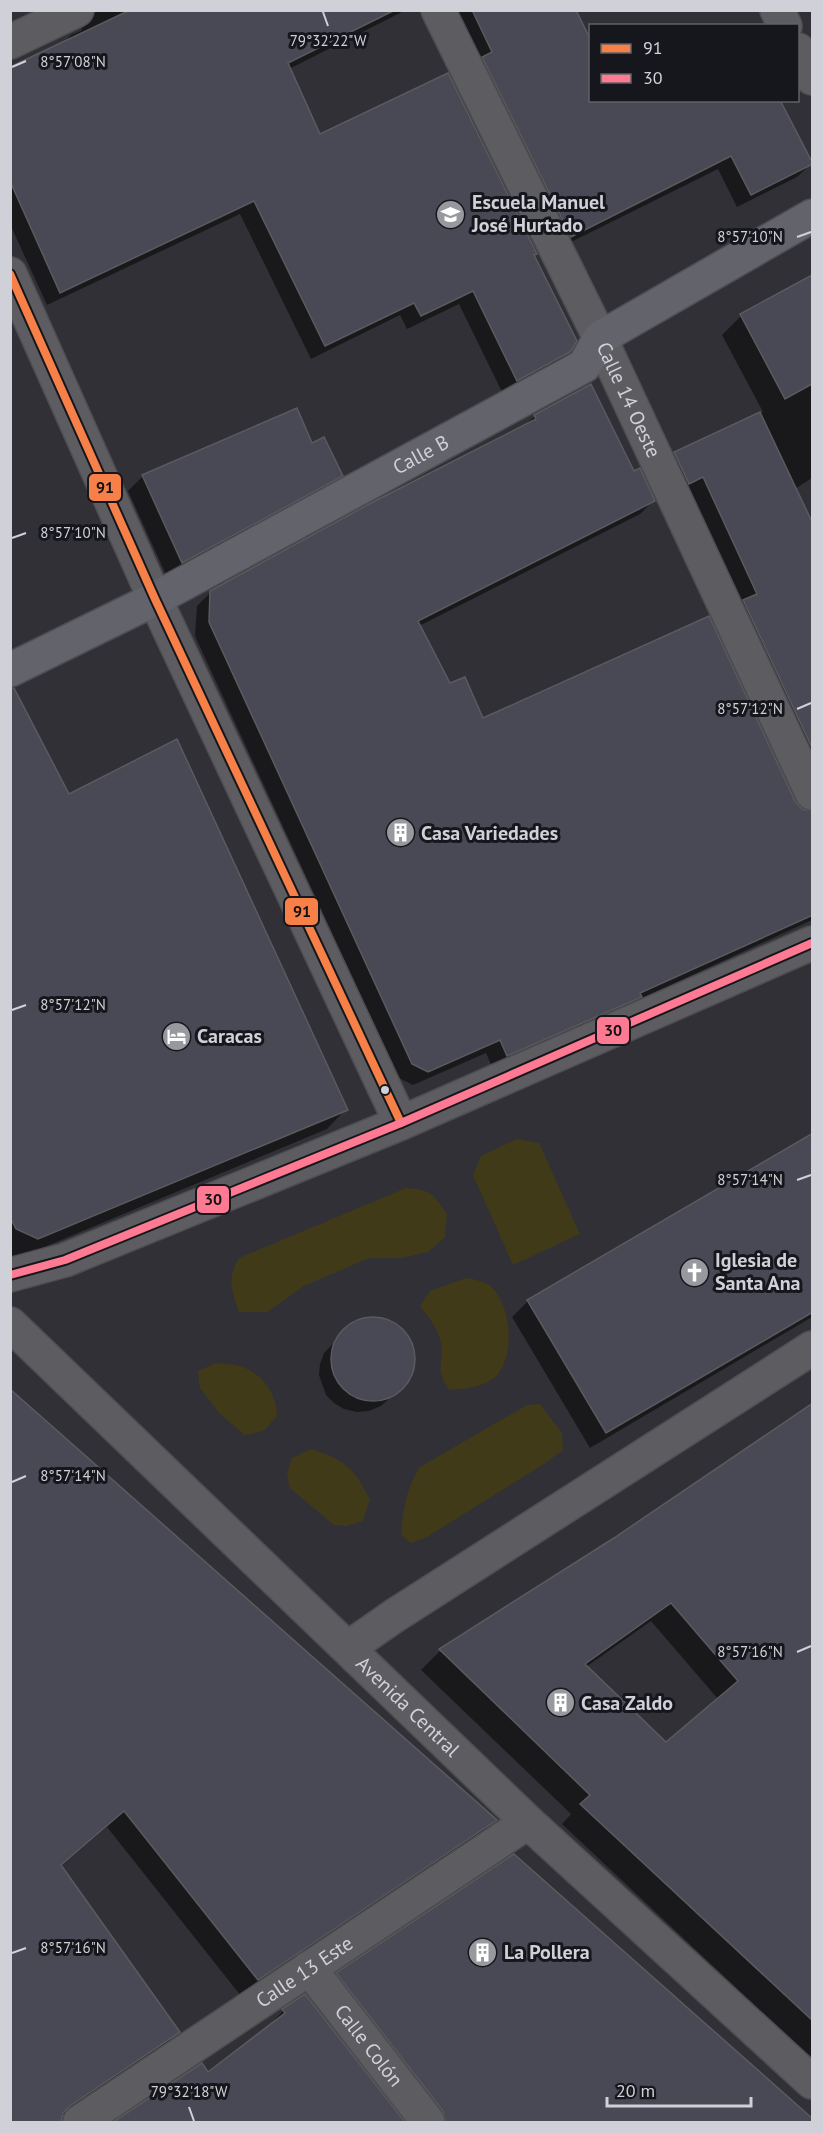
<svg xmlns="http://www.w3.org/2000/svg" width="823" height="2133" font-family="'PT Sans',sans-serif">
  <style>
    .green { fill: #413a19 }
    .shadow { fill: #0007; fill-rule: evenodd }
    .building { fill: #494955; stroke: #5a5a5f; stroke-width: 1.5; fill-rule: evenodd }
    .lines { fill: none; stroke-linecap: round; stroke-linejoin: round }
    .street-casing { stroke: #4d4d52; stroke-width: 36 }
    .secondary-casing { stroke: #4d4d52; stroke-width: 36 }
    .street { stroke: #5d5d61; stroke-width: 33 }
    .secondary { stroke: #63646b; stroke-width: 33 }
    .bus-1-casing { stroke: #16171c; stroke-width: 12 }
    .bus-2-casing { stroke: #16171c; stroke-width: 12 }
    .bus-1 { stroke: #f78048; stroke-width: 8 }
    .bus-2 { stroke: #fe7a93; stroke-width: 8 }
    .ticks { fill: none; stroke: #d0d0d8; stroke-width: 2 }
    .bus-dot { fill: #d0d0d8; stroke: #16171c; stroke-width: 2 }
    .labels { text-anchor: middle; stroke-width: 6; stroke-linejoin: round; paint-order: stroke }
    .poi-label { font-size: 20px; font-weight: bold; fill: #d0d0d8; stroke: #16171c; text-anchor: start }
    .street-label { font-size: 20px; fill: #d0d0d8; stroke: #16171c }
    .ticks-label { font-size: 15px; text-anchor: middle; fill: #d0d0d8; stroke: #16171c; stroke-width: 6; stroke-linejoin: round; paint-order: stroke }
    .line-badge { stroke: #16171c; stroke-width: 2 }
    .pale-badge-label { font-size: 16px; text-anchor: middle; font-weight: bold; fill: #111 }
  </style>
  <rect width="100%" height="100%" fill="#303036"/>
  <!-- green -->
  <g class="green">
    <polygon points="517,1139 539,1143 580,1234 513,1265 473,1175 481,1156"/>
    <path d="M 406,1188 C 432,1190 432,1193 447,1214 L 445,1237 L 428,1252 L 401,1258 L 369,1258 L 304,1286 L 267,1312 L 239,1312 C 232,1290 226,1279 239,1258 Z"/>
    <path d="M 466,1278 C 473,1279 483,1281 489,1285 C 511,1302 516,1354 497,1375 C 486,1387 464,1389 449,1390 C 434,1366 444,1366 441,1344 C 439,1329 429,1318 420,1306 L 430,1291 Z"/>
    <path d="M 216,1363 C 225,1364 237,1364 245,1368 C 265,1376 277,1396 277,1416 L 264,1431 L 245,1435 L 221,1415 L 200,1388 L 198,1371 Z"/>
    <path d="M 540,1404 L 562,1433 L 563,1450 L 544,1464 L 427,1537 L 411,1543 L 401,1535 C 403,1509 406,1489 420,1467 L 527,1405 Z"/>
    <path d="M 311,1449 C 345,1460 354,1468 370,1500 L 363,1521 L 346,1526 L 334,1525 L 290,1488 L 287,1474 L 292,1458 Z"/>
  </g>
  <!-- shadow -->
  <g class="shadow">
    <polygon points="76,10 406,10 289,69 320,136 536,253 533,256 569,351 555,365 503,394 459,304 407,329 400,315 311,359 240,214 47,305 10,224 10,69 62,45 71,35 81,31 83,26"/>
    <polygon points="452,10 574,10 590,100 811,164 797,177 737,207 718,169 557,249"/>
    <polygon points="812,277 812,478 795,489 812,527 812,754 792,764 656,472 675,453 763,412 722,335 741,316"/>
    <polygon points="535,416 634,472 653,501 640,514 419,626 450,685 482,720 812,852 812,920 636,1001 626,1011 493,1069 486,1053 413,1085 399,1078 195,636 197,606 211,592 523,427"/>
    <polygon points="311,445 340,474 326,489 167,577 128,491 143,476"/>
    <polygon points="10,704 68,796 346,1109 327,1129 18,1258 10,1255"/>
    <polygon points="812,1134 812,1317 590,1448 512,1317 528,1301"/>
    <polygon points="373,1318 386,1321 397,1327 406,1337 411,1348 413,1361 411,1373 404,1384 391,1397 381,1406 369,1411 357,1412 344,1409 334,1403 326,1395 319,1375 320,1364 324,1353 352,1324"/>
    <polygon points="10,1390 495,1820 478,1837 241,1996 107,1827 61,1866 178,2032 161,2049 61,2116 60,2122 10,2122"/>
    <path d="M 812,1405 L 812,2059 L 562,1824 L 571,1814 L 421,1670 L 440,1651 L 615,1540 ZM 651,1621 L 718,1699 L 666,1744 L 586,1667 Z"/>
    <polygon points="337,1974 812,2122 422,2122 321,1991"/>
    <polygon points="305,1996 403,2122 116,2122 202,2065 208,2074 267,2028 283,2011"/>
  </g>
  <!-- building -->
  <g class="building">
    <polygon points="130,10 395,10 288,63 320,134 448,73 537,254 534,255 577,341 570,352 517,381 473,291 421,316 414,303 325,346 254,201 60,293 10,181 10,67"/>
    <polygon points="472,10 576,10 591,41 591,100 780,100 813,164 751,195 731,156 571,237 482,57 492,52"/>
    <polygon points="812,275 812,384 785,399 740,314"/>
    <polygon points="591,384 634,471 640,468 655,501 418,621 450,683 465,677 483,718 709,616 795,801 802,809 813,811 813,915 640,993 642,997 507,1056 500,1040 428,1072 412,1064 209,622 210,591 371,503 536,419 534,415"/>
    <polygon points="297,408 312,443 324,437 343,476 182,563 142,475"/>
    <polygon points="760,412 813,524 813,750 743,600 757,594 703,477 689,484 674,452"/>
    <polygon points="10,688 14,688 69,794 177,739 348,1110 38,1239 16,1229 10,1217"/>
    <polygon points="813,1133 813,1312 606,1433 527,1300"/>
    <circle cx="373" cy="1359" r="42"/>
    <polygon points="10,1389 497,1820 258,1980 124,1811 61,1865 180,2032 70,2106 63,2113 61,2122 10,2122"/>
    <path d="M 813,1403 L 813,2021 L 580,1804 L 590,1795 L 439,1649 L 614,1538 ZM 671,1603 L 738,1681 L 666,1742 L 585,1664 Z"/>
    <polygon points="514,1854 813,2119 813,2122 446,2122 443,2111 336,1973"/>
    <polygon points="305,1994 405,2122 113,2122 202,2063 208,2072 285,2013 282,2009"/>
  </g>
  <g class="lines">
    <defs>
      <g id="street">
        <path id="s1" d="M 438,10 L 600,338 L 812,793"/>
        <polyline points="777,10 785,26"/>
        <polyline points="10,42 77,10"/>
        <polyline points="798,50 812,78"/>
        <polyline points="10,274 155,599 401,1123"/>
        <polyline points="10,1275 65,1260 401,1123 812,943"/>
        <path id="s2" d="M 10,1324 L 528,1822 L 812,2082"/>
        <polyline points="348,1648 394,1616 812,1348"/>
        <path id="s3" d="M 309,1968 L 428,2122"/>
        <path id="s4" d="M 80,2122 L 528,1822"/>
      </g>
      <g id="secondary">
        <path id="s5" d="M 10,670 L 155,599 L 584,366 L 600,338 L 812,216"/>
      </g>
    </defs>
    <!-- street casing -->
    <use href="#street" class="street-casing"/>
    <!-- secondary casing -->
    <use href="#secondary" class="secondary-casing"/>
    <!-- street -->
    <use href="#street" class="street"/>
    <!-- secondary -->
    <use href="#secondary" class="secondary"/>
    <defs>
      <polyline id="bus-1" points="10,274 155,599 401,1123"/>
      <polyline id="bus-2" points="10,1275 65,1260 401,1123 812,943"/>
    </defs>
    <!-- bus-1 casing -->
    <use href="#bus-1" class="bus-1-casing"/>
    <!-- bus-2 casing -->
    <use href="#bus-2" class="bus-2-casing"/>
    <!-- bus-1 -->
    <use href="#bus-1" class="bus-1"/>
    <!-- bus-2 -->
    <use href="#bus-2" class="bus-2"/>
  </g>
  <!-- ticks -->
  <path class="ticks" d="M 323,12 L 328,26M 12,67 L 26,61M 797,237 L 811,232M 12,538 L 26,533M 797,709 L 811,703M 12,1010 L 26,1005M 797,1180 L 811,1175M 12,1482 L 26,1476M 797,1652 L 811,1646M 12,1953 L 26,1948M 189,2107 L 194,2121"/>
  <!-- icons -->
  <defs>
    <symbol id="school-disc" viewBox="-11 -11 22 22"><circle r="9.5" fill="#98989f" stroke="#16171c"/><path d="M0-5L7-2L0 1L-7-2ZM-4 1L0 2.5L4 1V4Q0 6-4 4Z" fill="#fff"/></symbol>
    <symbol id="building-disc" viewBox="-11 -11 22 22"><circle r="9.5" fill="#98989f" stroke="#16171c"/><path d="M-4-6H4V6H1V3H-1V6H-4ZM-2.5-4.3h1.7v1.8h-1.7ZM.8-4.3h1.7v1.8H.8ZM-2.5-1h1.7V.8h-1.7ZM.8-1h1.7V.8H.8Z" fill="#fff"/></symbol>
    <symbol id="hotel-disc" viewBox="-11 -11 22 22"><circle r="9.5" fill="#98989f" stroke="#16171c"/><path d="M-6-4.5h1.5V1H6V5H4.5V3h-9V5H-6ZM-4 0a1.8 1.8 0 1 1 3.6 0ZM.5 0V-2.5h3Q6-2.5 6 0Z" fill="#fff"/></symbol>
    <symbol id="church-disc" viewBox="-11 -11 22 22"><circle r="9.5" fill="#98989f" stroke="#16171c"/><path d="M-1.2-6h2.4v3.5h3.3v2.4h-3.3V6h-2.4V-.1h-3.3v-2.4h3.3Z" fill="#fff"/></symbol>
  </defs>
  <g fill-rule="evenodd">
    <use href="#school-disc" x="434" y="198" width="33" height="33"/>
    <use href="#building-disc" x="384" y="816" width="33" height="33"/>
    <use href="#hotel-disc" x="160" y="1020" width="33" height="33"/>
    <use href="#church-disc" x="678" y="1256" width="33" height="33"/>
    <use href="#building-disc" x="544" y="1686" width="33" height="33"/>
    <use href="#building-disc" x="466" y="1936" width="33" height="33"/>
  </g>
  <!-- markers -->
  <circle class="bus-dot" cx="385" cy="1090" r="5"/>
  <g class="labels">
    <!-- poi labels -->
    <g class="poi-label">
      <text x="472" y="209">Escuela Manuel<tspan x="472" dy="23">José Hurtado</tspan></text>
      <text x="421" y="840">Casa Variedades</text>
      <text x="197" y="1043">Caracas</text>
      <text x="715" y="1267">Iglesia de<tspan x="715" dy="23">Santa Ana</tspan></text>
      <text x="581" y="1710">Casa Zaldo</text>
      <text x="504" y="1959">La Pollera</text>
    </g>
    <!-- street labels -->
    <g class="street-label">
      <text dy="7" stroke="none"><textPath href="#s1" startOffset="434">Calle 14 Oeste</textPath></text>
      <text dy="7" stroke="none"><textPath href="#s5" startOffset="464">Calle B</textPath></text>
      <text dy="7" stroke="none"><textPath href="#s2" startOffset="552">Avenida Central</textPath></text>
      <text dy="7" stroke="none"><textPath href="#s4" startOffset="270">Calle 13 Este</textPath></text>
      <text dy="7" stroke="none"><textPath href="#s3" startOffset="98">Calle Colón</textPath></text>
    </g>
  </g>
  <g class="ticks-label">
    <text x="328" y="46">79°32'22"W</text>
    <text x="73" y="67">8°57'08"N</text>
    <text x="750" y="242">8°57'10"N</text>
    <text x="73" y="538">8°57'10"N</text>
    <text x="750" y="714">8°57'12"N</text>
    <text x="73" y="1010">8°57'12"N</text>
    <text x="750" y="1185">8°57'14"N</text>
    <text x="73" y="1481">8°57'14"N</text>
    <text x="750" y="1657">8°57'16"N</text>
    <text x="73" y="1953">8°57'16"N</text>
    <text x="189" y="2097">79°32'18"W</text>
  </g>
  <g class="line-badge">
    <rect x="88" y="473" width="34" height="29" rx="6" fill="#f78048"/>
    <rect x="284" y="897" width="35" height="29" rx="6" fill="#f78048"/>
    <rect x="596" y="1016" width="34" height="29" rx="6" fill="#fe7a93"/>
    <rect x="196" y="1185" width="34" height="29" rx="6" fill="#fe7a93"/>
  </g>
  <g class="pale-badge-label">
    <text x="105" y="493">91</text>
    <text x="302" y="917">91</text>
    <text x="613" y="1036">30</text>
    <text x="213" y="1205">30</text>
  </g>
  <!-- border -->
  <rect width="823" height="2133" fill="none" stroke="#d0d0d8" stroke-width="24"/>
  <!-- legend -->
  <rect x="589" y="24" width="210" height="78" fill="#16171c" stroke="#606167" stroke-width="1.5"/>
  <rect x="601" y="44" width="30" height="9" fill="#f78048" stroke="#606167" stroke-width="1.5"/>
  <text x="643" y="54" font-size="18" fill="#d0d0d8">91</text>
  <rect x="601" y="74" width="30" height="9" fill="#fe7a93" stroke="#606167" stroke-width="1.5"/>
  <text x="643" y="84" font-size="18" fill="#d0d0d8">30</text>
  <!-- scale -->
  <path d="M607 2097v9h144v-9" fill="none" stroke="#d0d0d8" stroke-width="3"/>
  <text x="616" y="2097" font-size="18" fill="#d0d0d8" stroke="#16171c" stroke-width="4.5" paint-order="stroke">20 m</text>
</svg>
